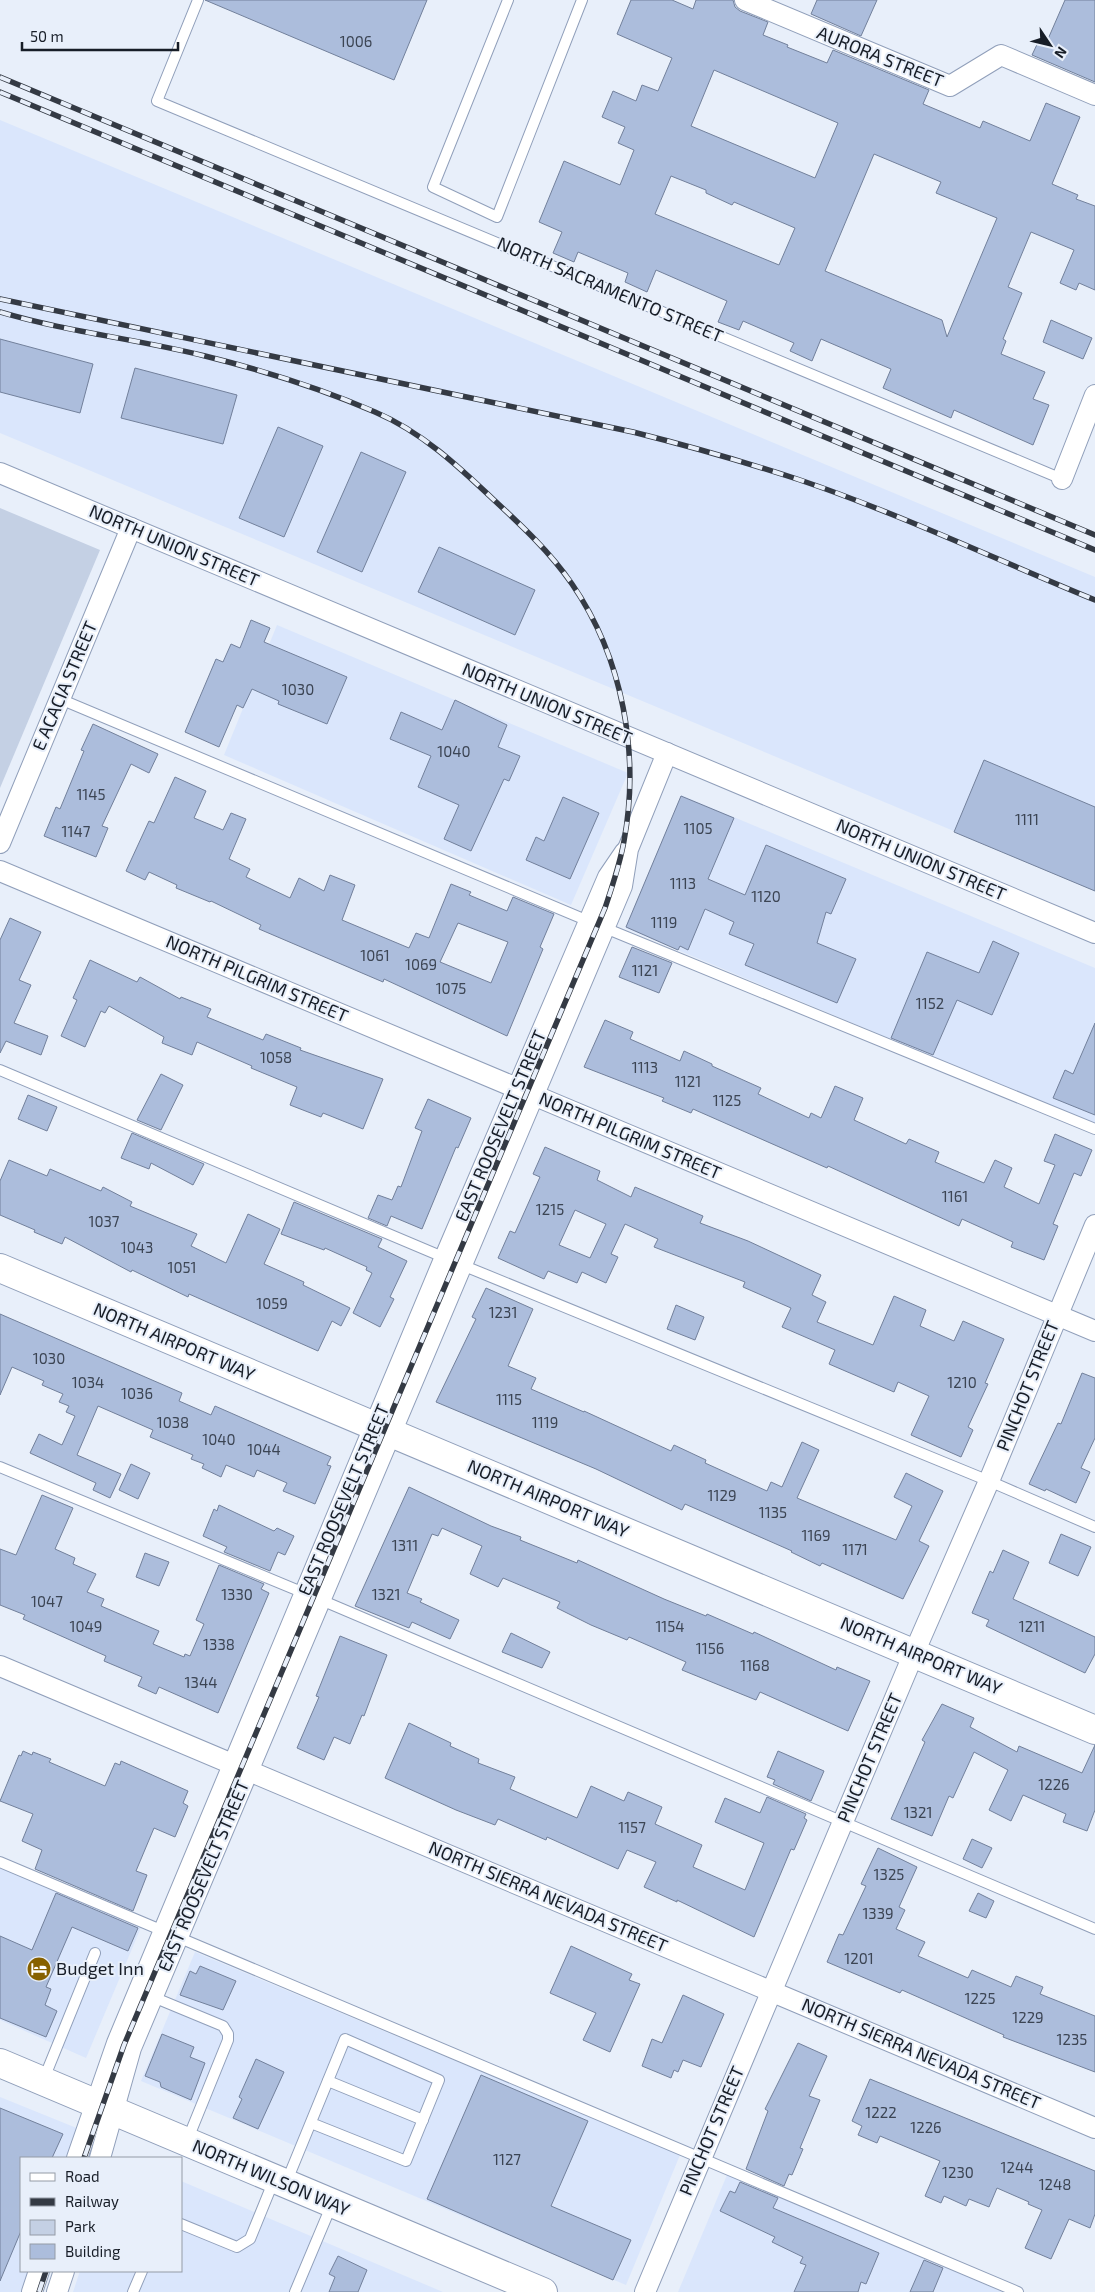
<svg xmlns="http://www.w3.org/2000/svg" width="1095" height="2292" font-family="'Exo 2',sans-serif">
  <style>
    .built { fill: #dae6fc }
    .green { fill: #c4d0e4 }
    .building { fill: #acbddc; stroke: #72809b; fill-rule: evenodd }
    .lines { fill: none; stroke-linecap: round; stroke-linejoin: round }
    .service-casing { stroke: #909fba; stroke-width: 12 }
    .minor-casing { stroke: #909fba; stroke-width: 22 }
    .secondary-casing { stroke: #909fba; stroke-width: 30 }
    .service { stroke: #fff; stroke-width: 10 }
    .minor { stroke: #fff; stroke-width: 20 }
    .secondary { stroke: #fff; stroke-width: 28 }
    .rail-casing { stroke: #343a44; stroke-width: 5.5 }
    .rail { stroke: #e8effa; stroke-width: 4; stroke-dasharray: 11; stroke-linecap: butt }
    .labels { text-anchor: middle; stroke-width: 4; stroke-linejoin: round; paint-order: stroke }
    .number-label { font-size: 15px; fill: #3c4554 }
    .street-label { font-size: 18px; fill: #171d27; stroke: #e8effa }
    .poi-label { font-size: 18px; fill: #171d27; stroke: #e8effa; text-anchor: start }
  </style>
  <rect width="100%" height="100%" fill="#e8effa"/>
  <!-- built -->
  <g class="built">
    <polygon points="0,120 1095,577 1095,890 0,433"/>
    <polygon points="277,625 628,773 571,905 224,755"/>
    <polygon points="681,795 1095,968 1095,1124 625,928"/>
    <polygon points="0,1865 142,1925 86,2058 0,2020"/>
    <polygon points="195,1952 680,2155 626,2285 141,2081"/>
    <polygon points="0,2097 84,2131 74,2158 21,2158 21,2271 34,2271 27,2292 0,2292"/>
    <polygon points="727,2175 1003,2292 678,2292"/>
    <polygon points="181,2181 443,2292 73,2292 80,2271 181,2271"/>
  </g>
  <!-- green -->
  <polygon class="green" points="0,508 100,550 0,788"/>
  <!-- building -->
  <g class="building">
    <polygon points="205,0 427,0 394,80"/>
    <path d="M 631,0 L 672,0 L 693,9 L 696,0 L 733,0 L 735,7 L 740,11 L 768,22 L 763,35 L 788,45 L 787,47 L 827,63 L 833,50 L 929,90 L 923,104 L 980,128 L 983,121 L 1030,141 L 1046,103 L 1080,117 L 1052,184 L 1078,195 L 1076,199 L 1095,206 L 1095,290 L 1079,283 L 1076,290 L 1060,283 L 1074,250 L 1031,232 L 1008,287 L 1022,293 L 1003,339 L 1006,341 L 1001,354 L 1045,372 L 1033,399 L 1049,405 L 1033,445 L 954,410 L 951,418 L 883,388 L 891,369 L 821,339 L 812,361 L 790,351 L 794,343 L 743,321 L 739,330 L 718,322 L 727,301 L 656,270 L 647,292 L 625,282 L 628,273 L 578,252 L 574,262 L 553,253 L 562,232 L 539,222 L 564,161 L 620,185 L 634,150 L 618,143 L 625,127 L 602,117 L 613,91 L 636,101 L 642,85 L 658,91 L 672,58 L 617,34 ZM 714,70 L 838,123 L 815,178 L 691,126 ZM 874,154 L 941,182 L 936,193 L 997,218 L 947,337 L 942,320 L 825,271 ZM 671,176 L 706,190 L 706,193 L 732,205 L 734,202 L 795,228 L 779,265 L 655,214 Z"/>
    <polygon points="817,0 877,0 861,36 811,14"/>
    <polygon points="1065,0 1095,0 1095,82 1032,55 1041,36 1048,39"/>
    <polygon points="1051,320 1092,338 1083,359 1043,342"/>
    <polygon points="0,339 93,364 80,413 0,392"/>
    <polygon points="135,368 237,395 223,444 121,418"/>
    <polygon points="278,427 323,446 284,537 239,518"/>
    <polygon points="361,452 406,472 362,572 317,552"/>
    <polygon points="439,547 535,590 515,635 418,592"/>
    <polygon points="251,620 270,628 264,642 347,677 327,724 278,704 279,701 252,689 243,708 237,705 219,747 185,732 216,659 223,662 231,644 240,648"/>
    <polygon points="455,700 507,725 498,747 520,756 509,781 504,779 471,851 444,839 459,805 418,787 431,756 390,739 401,712 442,730"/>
    <polygon points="93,724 158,754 149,773 131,764 102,826 108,828 96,857 44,836 56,807 60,809 84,751 81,750"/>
    <polygon points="984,760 1095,807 1095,891 954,832"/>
    <path d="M 175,777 L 206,791 L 194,818 L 223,830 L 231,813 L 246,819 L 229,859 L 250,869 L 246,877 L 290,898 L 299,878 L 324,891 L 330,875 L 355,885 L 342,920 L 409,948 L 416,933 L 429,938 L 451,884 L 471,892 L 469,895 L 507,911 L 513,897 L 554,914 L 540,947 L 543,949 L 507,1036 L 384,979 L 383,982 L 259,929 L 261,925 L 211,901 L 210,902 L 176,888 L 177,885 L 149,872 L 145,880 L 126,871 L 149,821 L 154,823 ZM 458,923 L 508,942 L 491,983 L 440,962 Z"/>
    <polygon points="681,796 734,818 708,879 745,895 766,845 846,879 831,914 826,912 817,943 856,959 837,1003 745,965 754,944 729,934 734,922 705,909 688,950 680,946 678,950 626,927"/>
    <polygon points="563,797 599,813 570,879 526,860 536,837 544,841"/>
    <polygon points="10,918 41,932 19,980 31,985 14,1023 48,1036 41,1055 6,1041 0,1053 0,940"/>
    <polygon points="993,941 1019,953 992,1015 957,1000 933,1055 891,1038 927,952 979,973"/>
    <polygon points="632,947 672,963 659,993 619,977"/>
    <polygon points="90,960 137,982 140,977 180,999 181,997 211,1009 207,1017 263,1040 266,1034 301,1048 300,1050 383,1079 363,1129 323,1113 321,1117 290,1105 297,1087 251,1068 252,1066 197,1042 192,1055 162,1043 164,1037 109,1006 105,1013 101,1011 85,1047 61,1036 77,1000 73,998"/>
    <polygon points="605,1020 633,1032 630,1039 680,1061 684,1051 712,1064 712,1066 761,1088 758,1094 809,1118 811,1113 821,1118 835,1086 863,1098 854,1120 906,1144 909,1139 939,1152 935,1162 984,1183 995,1160 1012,1168 1004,1187 1039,1204 1055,1165 1044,1161 1055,1134 1092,1150 1081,1176 1074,1173 1053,1224 1058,1226 1044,1260 1011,1247 1013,1242 962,1219 959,1226 828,1166 827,1168 693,1109 691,1113 662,1101 664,1098 584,1067"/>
    <polygon points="1095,1023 1095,1115 1053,1098 1065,1070 1073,1074"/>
    <polygon points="161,1074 183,1085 161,1130 137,1120"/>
    <polygon points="28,1095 57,1107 47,1131 18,1119"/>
    <polygon points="428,1099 471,1118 458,1148 456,1147 422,1229 391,1216 387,1226 368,1218 378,1195 392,1200 398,1186 401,1187 422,1131 415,1128"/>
    <polygon points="132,1133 204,1164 193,1185 151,1163 149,1169 121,1158"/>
    <path d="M 545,1147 L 600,1171 L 597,1180 L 631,1197 L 635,1187 L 703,1216 L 700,1223 L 748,1241 L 821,1275 L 812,1295 L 826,1302 L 817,1322 L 873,1345 L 894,1296 L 926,1310 L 920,1326 L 954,1341 L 963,1321 L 1004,1339 L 985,1383 L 988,1384 L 968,1427 L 973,1430 L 961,1457 L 911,1435 L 929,1396 L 898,1382 L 894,1392 L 829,1364 L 835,1350 L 782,1327 L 791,1308 L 743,1287 L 745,1282 L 654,1247 L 658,1239 L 625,1224 L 611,1254 L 618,1257 L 606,1283 L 582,1272 L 577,1283 L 548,1271 L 544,1279 L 498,1258 L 510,1231 L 515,1233 L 540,1177 L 533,1174 ZM 575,1210 L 606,1224 L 590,1258 L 559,1245 Z"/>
    <polygon points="9,1160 47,1176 50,1169 101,1191 103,1187 132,1202 130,1206 197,1234 191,1246 226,1263 248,1214 280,1229 264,1264 304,1282 303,1285 350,1308 341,1326 332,1321 318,1351 189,1294 188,1297 132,1270 131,1272 65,1237 62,1244 34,1232 35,1230 0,1215 0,1181"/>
    <polygon points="294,1202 382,1239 378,1247 407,1261 390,1297 394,1299 380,1327 353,1313 372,1273 366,1270 367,1267 325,1248 324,1250 281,1234"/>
    <polygon points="486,1288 533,1309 508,1366 536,1378 531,1389 584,1412 584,1411 671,1451 674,1445 706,1460 705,1463 767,1491 771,1482 782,1487 802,1442 819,1450 797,1498 896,1540 912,1506 894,1497 906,1473 943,1491 919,1541 929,1546 903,1599 822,1563 820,1566 791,1552 792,1551 685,1504 682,1510 596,1469 436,1402 476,1319 472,1317"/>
    <polygon points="676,1305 704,1317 695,1340 667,1329"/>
    <polygon points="0,1314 182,1393 179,1401 211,1415 215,1406 331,1457 327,1465 331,1466 315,1504 283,1491 287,1483 257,1470 254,1477 226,1465 221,1477 202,1468 204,1464 191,1459 193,1455 150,1437 153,1430 98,1406 77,1455 121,1474 110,1498 93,1490 96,1483 30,1453 39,1434 62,1445 75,1416 66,1412 69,1406 59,1402 63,1394 42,1385 44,1381 12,1367 0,1395"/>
    <polygon points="1082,1373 1095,1378 1095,1438 1081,1468 1090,1472 1076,1503 1046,1489 1045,1491 1029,1484 1058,1423 1061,1424"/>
    <polygon points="131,1464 150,1473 138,1499 119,1490"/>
    <polygon points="409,1487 491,1526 521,1537 520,1540 577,1563 578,1560 664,1599 706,1616 707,1614 753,1634 754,1632 836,1670 837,1667 870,1681 848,1731 760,1692 756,1700 682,1670 686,1662 629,1637 627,1640 591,1625 557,1608 560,1602 503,1578 498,1587 470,1574 482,1546 442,1528 438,1536 432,1534 407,1593 422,1599 420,1602 459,1620 450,1639 412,1622 409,1628 355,1606"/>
    <polygon points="42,1495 73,1508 55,1549 75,1558 73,1564 96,1574 87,1592 104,1599 101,1606 159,1631 153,1644 184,1657 185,1654 190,1656 204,1624 196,1620 219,1565 264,1584 261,1589 269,1593 218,1713 159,1687 156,1694 138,1686 142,1677 104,1661 106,1656 23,1619 25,1615 0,1605 0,1549 16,1555"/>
    <polygon points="219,1505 274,1531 277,1528 294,1536 285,1555 278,1552 270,1571 224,1552 227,1547 203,1536 214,1509 217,1511"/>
    <polygon points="1061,1534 1091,1547 1078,1576 1049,1563"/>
    <polygon points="1003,1550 1029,1562 1013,1599 1095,1637 1095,1654 1085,1673 986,1626 989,1620 972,1613 990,1571 993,1573"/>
    <polygon points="145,1553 169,1562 159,1586 136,1577"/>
    <polygon points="511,1633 550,1652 542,1668 502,1652"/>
    <polygon points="340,1636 387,1655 364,1716 362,1715 350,1744 334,1737 324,1760 297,1748 319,1697 316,1696"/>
    <polygon points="942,1704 974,1718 970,1727 1017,1752 1019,1746 1082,1773 1095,1745 1095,1810 1087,1831 1063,1822 1066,1814 1023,1795 1011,1821 989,1810 1008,1770 974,1752 953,1798 949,1796 932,1836 891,1819 925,1742 922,1740"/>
    <polygon points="409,1723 451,1743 450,1746 479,1759 478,1763 515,1777 510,1789 577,1818 591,1786 624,1801 628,1792 662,1807 655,1824 702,1845 693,1867 745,1890 764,1843 715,1822 725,1798 760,1813 767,1797 806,1814 804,1818 807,1820 794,1850 791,1849 754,1937 677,1900 677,1902 644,1887 656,1862 627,1850 618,1869 547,1837 546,1840 498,1819 495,1825 456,1810 385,1778"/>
    <polygon points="23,1751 32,1755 33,1752 51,1759 49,1762 105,1786 115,1763 120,1765 121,1761 188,1791 183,1803 188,1806 175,1837 154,1828 136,1871 147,1875 133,1911 35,1869 42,1850 22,1841 33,1814 0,1801 19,1755 21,1756"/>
    <polygon points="778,1751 824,1771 811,1801 773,1784 775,1780 767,1777"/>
    <polygon points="972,1839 992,1848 982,1868 963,1859"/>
    <polygon points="878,1848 917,1867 899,1907 905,1910 896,1929 925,1942 918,1956 968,1978 972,1970 1011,1987 1016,1976 1043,1987 1040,1994 1095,2016 1095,2072 1003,2037 1004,2035 902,1990 900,1993 827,1962 839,1934 843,1935 866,1886 861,1884"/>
    <polygon points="56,1893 138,1928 128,1951 72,1927 46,1987 51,1989 45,2005 57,2011 46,2037 0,2018 0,1936 32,1950"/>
    <polygon points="978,1893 994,1901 986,1918 969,1911"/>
    <polygon points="571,1946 632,1974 629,1980 640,1984 610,2052 583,2040 596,2013 550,1993"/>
    <polygon points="200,1966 236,1981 223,2010 180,1995 190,1971 196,1974"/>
    <polygon points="683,1995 724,2014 701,2067 683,2060 678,2072 674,2070 671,2078 642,2066 652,2039 662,2043"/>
    <polygon points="162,2034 194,2047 190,2057 205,2063 191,2100 161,2087 160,2082 145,2076"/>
    <polygon points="798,2043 827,2056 809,2096 820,2100 800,2148 803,2149 792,2175 789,2174 784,2186 746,2169 768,2111 765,2109"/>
    <polygon points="256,2059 284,2072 258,2129 233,2118 242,2099 239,2097"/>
    <polygon points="481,2075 588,2121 551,2206 631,2240 613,2280 427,2199"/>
    <polygon points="870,2079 1095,2171 1095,2214 1090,2228 1069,2219 1051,2259 1025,2248 1042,2210 1028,2204 1029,2202 997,2188 989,2207 969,2199 966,2206 944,2196 941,2203 925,2196 940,2161 880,2136 877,2143 858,2135 862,2126 852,2121"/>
    <polygon points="0,2108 63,2134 52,2158 21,2158 21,2231 0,2281"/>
    <polygon points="740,2182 778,2198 773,2208 879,2253 866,2284 861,2282 858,2292 794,2292 806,2265 800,2263 803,2257 772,2242 775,2237 720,2211 730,2191 735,2193"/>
    <polygon points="338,2256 367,2270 358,2292 329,2292 335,2277 329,2274"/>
    <polygon points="924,2260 943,2268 933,2292 910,2292"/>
  </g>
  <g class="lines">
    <defs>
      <g id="service">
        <polyline points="198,0 157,101 1062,479"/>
        <polyline points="508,0 433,187 497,217 582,0"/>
        <polyline points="60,699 605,928 1095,1129"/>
        <polyline points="0,1070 462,1265 989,1481 1095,1527"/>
        <polyline points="0,1467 321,1600 1095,1929"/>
        <polyline points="0,1862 1018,2292"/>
        <polyline points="153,1997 223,2026 228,2034 228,2040 187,2141"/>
        <polyline points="43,2081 95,1953"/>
        <polyline points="328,2081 423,2120"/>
        <polyline points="286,2183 345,2039 439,2080 406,2161 311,2123"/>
        <polyline points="181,2224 237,2247 250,2239 274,2180"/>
        <polyline points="133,2292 142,2271"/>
        <polyline points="295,2292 332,2204"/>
      </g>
      <g id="minor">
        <polyline points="745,0 950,86 1001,55 1095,95"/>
        <polyline points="0,473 1095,933"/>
        <polyline points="1062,479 1095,395"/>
        <polyline points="0,843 131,528"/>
        <polyline points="0,871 1095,1331"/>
        <polyline points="0,1666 1095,2128"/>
        <polyline points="77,2158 117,2043 445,1257 608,877 625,852"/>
        <polyline points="100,2158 131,2048 622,886 628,849 667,753"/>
        <polyline points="32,2292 39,2271"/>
        <polyline points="57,2292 64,2271"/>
        <polyline points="645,2292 914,1653 989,1481 1095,1225"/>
      </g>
      <g id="secondary">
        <polyline points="0,1268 1095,1730"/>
        <polyline points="0,2063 543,2292"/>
      </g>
    </defs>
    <!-- service casing -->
    <use href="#service" class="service-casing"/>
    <!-- minor casing -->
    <use href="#minor" class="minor-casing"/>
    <!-- secondary casing -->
    <use href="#secondary" class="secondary-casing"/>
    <!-- service -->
    <use href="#service" class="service"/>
    <!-- minor -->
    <use href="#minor" class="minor"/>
    <!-- secondary -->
    <use href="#secondary" class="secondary"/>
    <defs>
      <g id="rail">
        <polyline points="0,77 1095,535"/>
        <polyline points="0,92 1095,550"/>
        <path d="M 0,299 L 633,432 C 689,446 745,462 800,480 C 900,514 997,560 1095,600"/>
        <path d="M 0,312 C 67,332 137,339 205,356 C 262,370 320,388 375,412 C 422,432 458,466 494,500 C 522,526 550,552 572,584 C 623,658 640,754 624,841 C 620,864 612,887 605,908 L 124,2045 L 84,2158"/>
        <polyline points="39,2292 46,2271"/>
      </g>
    </defs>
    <!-- rail casing -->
    <use href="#rail" class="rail-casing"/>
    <!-- rail -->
    <use href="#rail" class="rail"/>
  </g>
  <!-- icons -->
  <defs>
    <symbol id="hotel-disc" viewBox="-11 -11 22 22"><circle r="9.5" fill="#876100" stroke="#e8effa"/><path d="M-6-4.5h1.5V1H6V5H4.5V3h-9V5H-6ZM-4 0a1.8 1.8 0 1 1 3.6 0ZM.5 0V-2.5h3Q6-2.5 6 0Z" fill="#fff"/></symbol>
  </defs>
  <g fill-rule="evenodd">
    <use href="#hotel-disc" x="25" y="1955" width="28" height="28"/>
  </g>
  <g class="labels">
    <!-- number labels -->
    <g class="number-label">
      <text x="356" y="47">1006</text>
      <text x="298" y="695">1030</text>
      <text x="454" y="757">1040</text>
      <text x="91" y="800">1145</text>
      <text x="1027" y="825">1111</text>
      <text x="698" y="834">1105</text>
      <text x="76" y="837">1147</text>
      <text x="683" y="889">1113</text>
      <text x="766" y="902">1120</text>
      <text x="664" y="928">1119</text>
      <text x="375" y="961">1061</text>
      <text x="421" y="970">1069</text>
      <text x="645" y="976">1121</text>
      <text x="451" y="994">1075</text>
      <text x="930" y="1009">1152</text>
      <text x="276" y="1063">1058</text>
      <text x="645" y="1073">1113</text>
      <text x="688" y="1087">1121</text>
      <text x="727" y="1106">1125</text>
      <text x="955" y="1202">1161</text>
      <text x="550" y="1215">1215</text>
      <text x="104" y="1227">1037</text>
      <text x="137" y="1253">1043</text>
      <text x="182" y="1273">1051</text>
      <text x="272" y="1309">1059</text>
      <text x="503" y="1318">1231</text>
      <text x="49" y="1364">1030</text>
      <text x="88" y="1388">1034</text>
      <text x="962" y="1388">1210</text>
      <text x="137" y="1399">1036</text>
      <text x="509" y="1405">1115</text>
      <text x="173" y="1428">1038</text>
      <text x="545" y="1428">1119</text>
      <text x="219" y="1445">1040</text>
      <text x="264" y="1455">1044</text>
      <text x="722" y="1501">1129</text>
      <text x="773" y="1518">1135</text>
      <text x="816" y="1541">1169</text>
      <text x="405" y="1551">1311</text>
      <text x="855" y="1555">1171</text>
      <text x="237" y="1600">1330</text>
      <text x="386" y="1600">1321</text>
      <text x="47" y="1607">1047</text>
      <text x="86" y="1632">1049</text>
      <text x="670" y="1632">1154</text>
      <text x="1032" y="1632">1211</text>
      <text x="219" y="1650">1338</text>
      <text x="710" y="1654">1156</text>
      <text x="755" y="1671">1168</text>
      <text x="201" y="1688">1344</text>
      <text x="1054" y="1790">1226</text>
      <text x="918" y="1818">1321</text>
      <text x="632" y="1833">1157</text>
      <text x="889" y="1880">1325</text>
      <text x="878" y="1919">1339</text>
      <text x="859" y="1964">1201</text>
      <text x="980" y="2004">1225</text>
      <text x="1028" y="2023">1229</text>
      <text x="1072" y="2045">1235</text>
      <text x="881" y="2118">1222</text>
      <text x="926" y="2133">1226</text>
      <text x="507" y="2165">1127</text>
      <text x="1017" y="2173">1244</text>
      <text x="958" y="2178">1230</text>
      <text x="1055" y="2190">1248</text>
    </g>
    <!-- street labels -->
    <g class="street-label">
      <text transform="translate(880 57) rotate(22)" y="6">AURORA STREET</text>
      <text transform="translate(610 290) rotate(23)" y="6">NORTH SACRAMENTO STREET</text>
      <text transform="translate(174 546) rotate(23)" y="6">NORTH UNION STREET</text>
      <text transform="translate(65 686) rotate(-67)" y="6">E ACACIA STREET</text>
      <text transform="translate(547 704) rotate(23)" y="6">NORTH UNION STREET</text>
      <text transform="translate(921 860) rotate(23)" y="6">NORTH UNION STREET</text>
      <text transform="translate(257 979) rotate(23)" y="6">NORTH PILGRIM STREET</text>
      <text transform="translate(501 1126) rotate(-67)" y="6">EAST ROOSEVELT STREET</text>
      <text transform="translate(630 1136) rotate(23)" y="6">NORTH PILGRIM STREET</text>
      <text transform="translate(174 1342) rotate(23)" y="6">NORTH AIRPORT WAY</text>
      <text transform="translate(1028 1386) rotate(-68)" y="6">PINCHOT STREET</text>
      <text transform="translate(548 1499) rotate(23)" y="6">NORTH AIRPORT WAY</text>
      <text transform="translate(344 1500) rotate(-67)" y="6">EAST ROOSEVELT STREET</text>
      <text transform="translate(921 1656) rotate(23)" y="6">NORTH AIRPORT WAY</text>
      <text transform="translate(870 1758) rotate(-67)" y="6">PINCHOT STREET</text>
      <text transform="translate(204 1876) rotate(-67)" y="6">EAST ROOSEVELT STREET</text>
      <text transform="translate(548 1897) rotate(23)" y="6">NORTH SIERRA NEVADA STREET</text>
      <text transform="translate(921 2054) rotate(23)" y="6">NORTH SIERRA NEVADA STREET</text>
      <text transform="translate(712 2131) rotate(-67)" y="6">PINCHOT STREET</text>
      <text transform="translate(271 2178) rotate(23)" y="6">NORTH WILSON WAY</text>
    </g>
    <!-- poi labels -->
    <g class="poi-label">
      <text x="56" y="1975">Budget Inn</text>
    </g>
  </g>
  <!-- legend -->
  <rect x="20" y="2157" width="162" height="115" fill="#e8effa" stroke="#949ba6"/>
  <rect x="30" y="2173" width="25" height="8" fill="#ffffff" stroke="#949ba6"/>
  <text x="65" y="2182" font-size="15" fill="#171d27">Road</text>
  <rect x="30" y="2198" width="25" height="8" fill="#343a44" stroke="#949ba6"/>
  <text x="65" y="2207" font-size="15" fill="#171d27">Railway</text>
  <rect x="30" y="2220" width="25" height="15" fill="#c4d0e4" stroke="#949ba6"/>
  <text x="65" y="2232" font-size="15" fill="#171d27">Park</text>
  <rect x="30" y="2244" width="25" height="15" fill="#acbddc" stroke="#949ba6"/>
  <text x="65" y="2257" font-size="15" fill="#171d27">Building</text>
  <!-- north arrow -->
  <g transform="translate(1050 45) rotate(125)" stroke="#e8effa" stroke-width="4" paint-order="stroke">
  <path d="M0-4L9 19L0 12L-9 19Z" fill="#171d27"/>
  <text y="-8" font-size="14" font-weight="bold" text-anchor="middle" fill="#171d27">N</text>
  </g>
  <!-- scale -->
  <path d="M22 42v8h156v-8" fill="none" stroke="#171d27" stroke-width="2.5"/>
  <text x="30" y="42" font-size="15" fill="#171d27" stroke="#e8effa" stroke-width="4" paint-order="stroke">50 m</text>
</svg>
